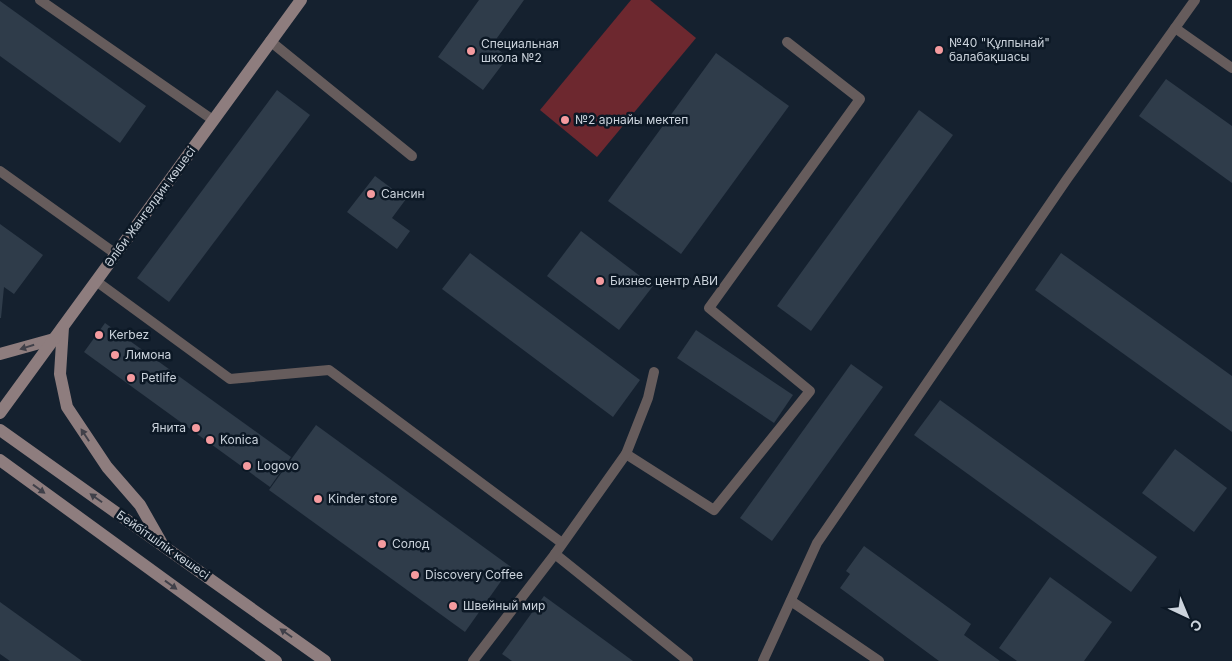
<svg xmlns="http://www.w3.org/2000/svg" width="1232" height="661" font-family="Inter,sans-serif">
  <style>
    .green { fill: #6d282f }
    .building { fill: #2f3c4a }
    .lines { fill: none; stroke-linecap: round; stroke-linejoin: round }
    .lane { stroke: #665c5c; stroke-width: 10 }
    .secondary { stroke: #8e7d7e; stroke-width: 12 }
    .oneway { fill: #404049 }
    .poi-dot { fill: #f59b9f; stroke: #0c1825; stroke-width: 2 }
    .labels { text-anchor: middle; stroke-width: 5; stroke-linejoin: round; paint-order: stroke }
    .poi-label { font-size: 12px; fill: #cbd3dc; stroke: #0c1825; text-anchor: start }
    .street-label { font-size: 12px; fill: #cbd3dc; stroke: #0c1825 }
  </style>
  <rect width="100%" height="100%" fill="#15212f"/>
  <!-- green -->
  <polygon class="green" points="631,0 650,0 696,38 597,157 540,110"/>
  <!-- building -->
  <g class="building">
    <polygon points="479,0 524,0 492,45 508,57 483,90 438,57"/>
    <polygon points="0,1 146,106 120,143 0,56"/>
    <polygon points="716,53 789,106 681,254 608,201"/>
    <polygon points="1166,79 1232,126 1232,183 1139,116"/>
    <polygon points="277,90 310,115 169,302 137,278"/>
    <polygon points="919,110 953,135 811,331 777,306"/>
    <polygon points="375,176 406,199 392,218 410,231 397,249 347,212"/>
    <polygon points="0,224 43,255 14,294 4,287 1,318 0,318"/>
    <polygon points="581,231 653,286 619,330 547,276"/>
    <polygon points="470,253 640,380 613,417 442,289"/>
    <polygon points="1061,253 1232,376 1232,432 1035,290"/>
    <polygon points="105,323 291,457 270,487 84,352"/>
    <polygon points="696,330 793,395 774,423 677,358"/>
    <polygon points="851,364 883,387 772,541 740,518"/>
    <polygon points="940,400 1157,557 1131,592 914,435"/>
    <polygon points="316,425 511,567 465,632 269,490"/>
    <polygon points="1175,449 1227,488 1194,532 1142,493"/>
    <polygon points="864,546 971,624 964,635 1000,661 939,661 840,588 850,574 846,571"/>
    <polygon points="1050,577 1112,622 1084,661 1017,661 999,648"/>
    <polygon points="544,596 633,661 512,661 502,654"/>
    <polygon points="0,602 82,661 10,661 0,654"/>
  </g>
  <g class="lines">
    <!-- lane -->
    <g class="lane">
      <polyline points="40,0 213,120"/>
      <polyline points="1175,28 1232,68"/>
      <polyline points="270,41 412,156"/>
      <polyline points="0,171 116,254"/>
      <polyline points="96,281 230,379 329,370 562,543"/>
      <polyline points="626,454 714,510 810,391 709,308 860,99 787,42"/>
      <polyline points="555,554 688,661"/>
      <polyline points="791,601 879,661"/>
      <polyline points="473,661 555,554 626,454 648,398 654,372"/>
      <polyline points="763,661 817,543 1067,179 1195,0"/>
    </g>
    <!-- secondary -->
    <g class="secondary">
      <polyline points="63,327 60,374 67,407 107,467 140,505 161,542"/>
      <polyline points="0,354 54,339"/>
      <polyline points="0,413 301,0"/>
      <polyline points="0,430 325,661"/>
      <polyline points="0,460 276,661"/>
    </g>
  </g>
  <!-- one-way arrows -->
  <defs><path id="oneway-solid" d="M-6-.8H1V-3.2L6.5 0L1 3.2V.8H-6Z" transform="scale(1.25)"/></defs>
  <g class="oneway">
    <use href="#oneway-solid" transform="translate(27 347) rotate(163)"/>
    <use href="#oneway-solid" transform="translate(85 435) rotate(-123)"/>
    <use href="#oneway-solid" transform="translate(39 489) rotate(36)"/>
    <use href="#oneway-solid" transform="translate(96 498) rotate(-145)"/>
    <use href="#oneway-solid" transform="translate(171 585) rotate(36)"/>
    <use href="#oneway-solid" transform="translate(286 633) rotate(-145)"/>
  </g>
  <!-- markers -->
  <g class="poi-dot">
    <circle cx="939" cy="50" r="5"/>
    <circle cx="471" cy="51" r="5"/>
    <circle cx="565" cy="120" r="5"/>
    <circle cx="371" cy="194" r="5"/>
    <circle cx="600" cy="281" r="5"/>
    <circle cx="99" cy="335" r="5"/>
    <circle cx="115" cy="355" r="5"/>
    <circle cx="131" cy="378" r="5"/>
    <circle cx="196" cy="428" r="5"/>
    <circle cx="210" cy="440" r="5"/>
    <circle cx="247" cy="466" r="5"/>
    <circle cx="318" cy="499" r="5"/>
    <circle cx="382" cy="544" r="5"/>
    <circle cx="415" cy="575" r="5"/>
    <circle cx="453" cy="606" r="5"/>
  </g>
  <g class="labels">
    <!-- poi labels -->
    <g class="poi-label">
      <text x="949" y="47">№40 "Құлпынай"<tspan x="949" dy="14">балабақшасы</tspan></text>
      <text x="481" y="48">Специальная<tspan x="481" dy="14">школа №2</tspan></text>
      <text x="575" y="124">№2 арнайы мектеп</text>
      <text x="381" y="198">Сансин</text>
      <text x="610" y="285">Бизнес центр АВИ</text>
      <text x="109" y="339">Kerbez</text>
      <text x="125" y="359">Лимона</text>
      <text x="141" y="382">Petlife</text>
      <text x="186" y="432" text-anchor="end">Янита</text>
      <text x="220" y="444">Konica</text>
      <text x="257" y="470">Logovo</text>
      <text x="328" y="503">Kinder store</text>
      <text x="392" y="548">Солод</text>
      <text x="425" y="579">Discovery Coffee</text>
      <text x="463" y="610">Швейный мир</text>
    </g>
    <!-- street labels -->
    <g class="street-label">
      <text transform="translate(150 207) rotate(-54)" y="4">Әліби Жангелдин көшесі</text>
      <text transform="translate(163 545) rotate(35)" y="4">Бейбітшілік көшесі</text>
    </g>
  </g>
  <!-- north arrow -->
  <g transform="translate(1187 616) rotate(136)" stroke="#0c1825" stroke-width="4" paint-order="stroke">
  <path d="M0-4L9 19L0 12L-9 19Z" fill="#cbd3dc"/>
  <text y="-8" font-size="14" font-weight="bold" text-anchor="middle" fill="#cbd3dc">С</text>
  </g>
</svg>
